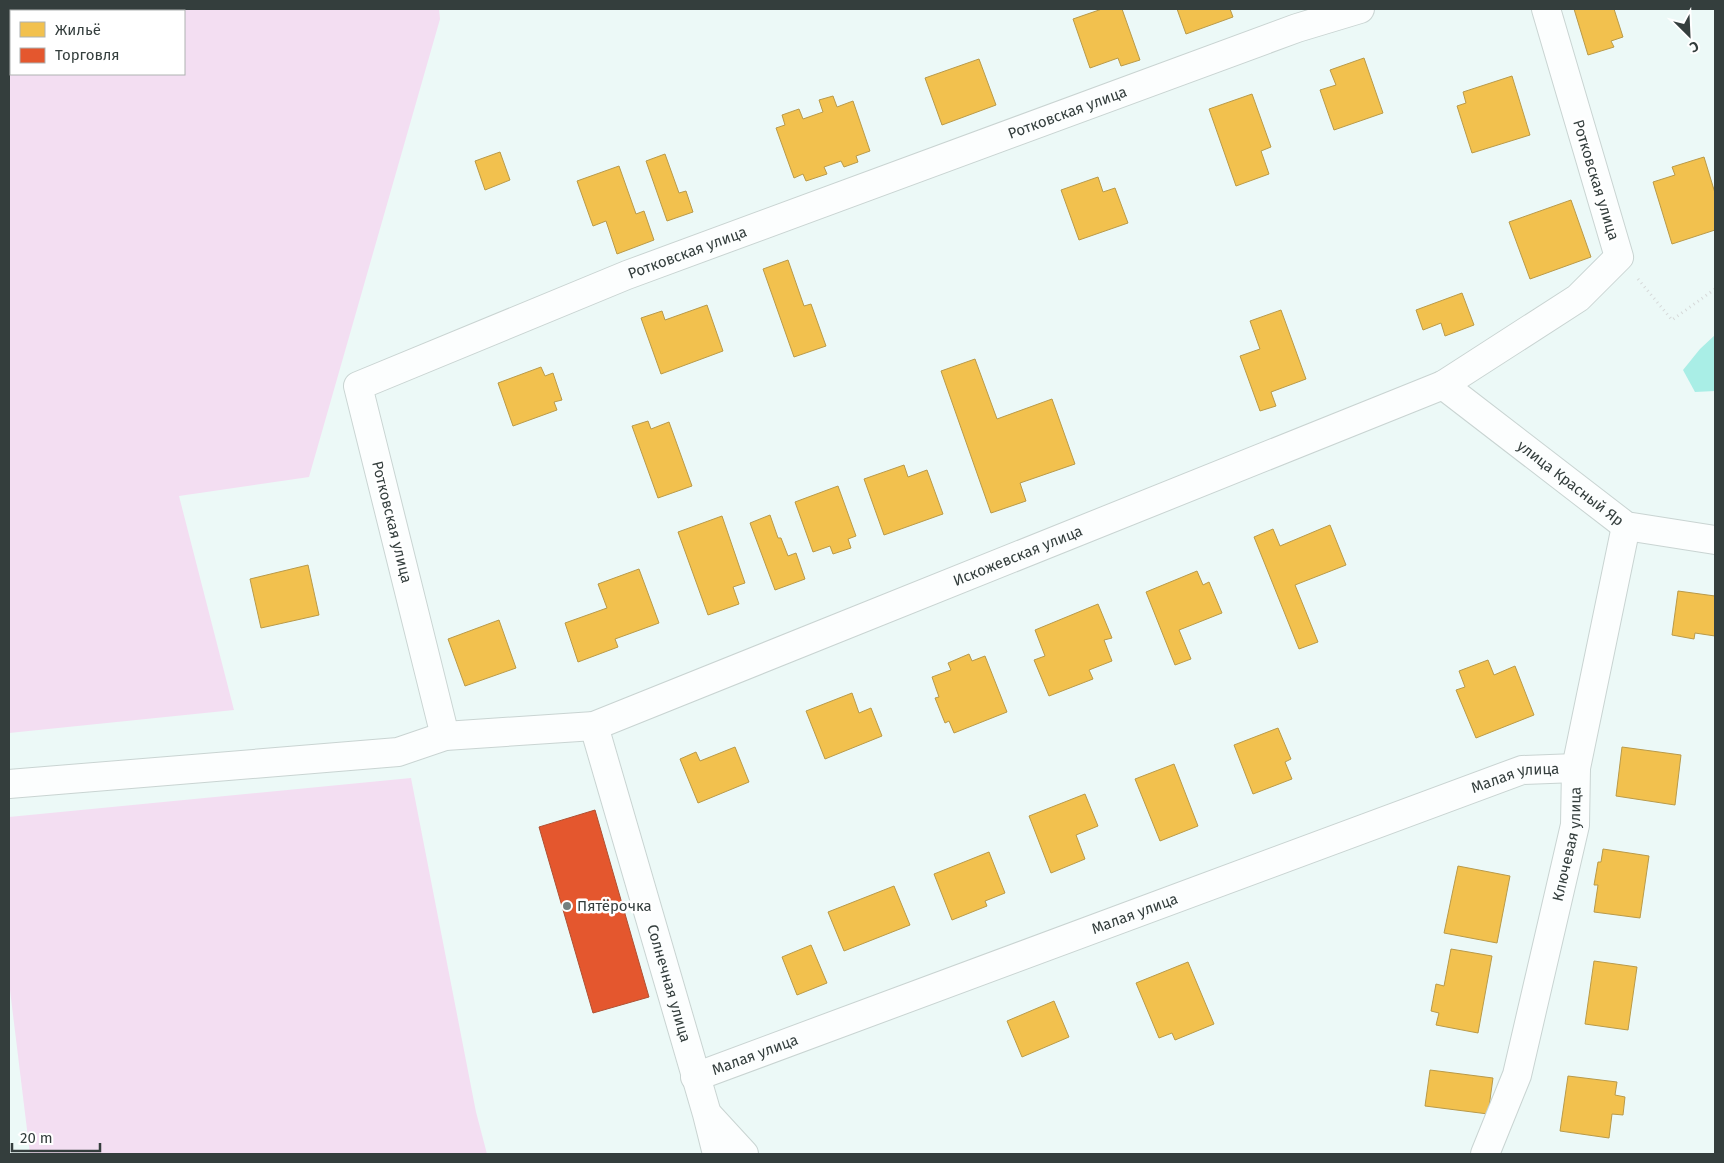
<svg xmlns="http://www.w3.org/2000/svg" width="1724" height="1163" font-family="'Fira Sans',sans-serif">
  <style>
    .green { fill: #f3def2; fill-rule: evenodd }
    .water { fill: #a9eee6 }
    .homes { fill: #f2c14e; stroke: #b99a49 }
    .shops { fill: #e4572e; stroke: #af5032 }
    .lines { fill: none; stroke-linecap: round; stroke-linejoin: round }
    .minor-casing { stroke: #c9d4d2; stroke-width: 30 }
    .path { stroke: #d6d9d9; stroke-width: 3; stroke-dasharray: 1 4; stroke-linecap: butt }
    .minor { stroke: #fcfefe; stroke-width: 28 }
    .poi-dot { fill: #747f7e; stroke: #fff; stroke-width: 2 }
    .labels { text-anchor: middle; stroke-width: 5; stroke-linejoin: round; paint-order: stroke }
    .street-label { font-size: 15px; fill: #343e3d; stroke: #fff }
    .poi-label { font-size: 15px; fill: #343e3d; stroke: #fff; text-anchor: start }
  </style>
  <rect width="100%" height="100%" fill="#ecf9f7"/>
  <!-- green -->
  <g class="green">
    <path d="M 9,9 L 439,9 L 440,19 L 309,477 L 179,496 L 234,710 L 9,733 ZM 11,11 L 184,11 L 184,74 L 11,74 Z"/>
    <polygon points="411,778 476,1112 487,1154 30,1154 9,982 9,817"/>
  </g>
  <!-- water -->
  <polygon class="water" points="1715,335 1715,391 1695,392 1683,370 1700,349"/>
  <!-- homes -->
  <g class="homes">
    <polygon points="1102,9 1122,9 1140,60 1121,66 1118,58 1090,68 1073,19"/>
    <polygon points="1177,9 1230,9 1233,17 1186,34"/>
    <polygon points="1574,9 1614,9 1623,37 1611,41 1614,47 1588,55"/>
    <polygon points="1364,58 1383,113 1334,130 1320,90 1336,85 1330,70"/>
    <polygon points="979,59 996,105 942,125 925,78"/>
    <polygon points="1512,76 1530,135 1472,153 1457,106 1466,103 1463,92"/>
    <polygon points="1252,94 1271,147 1261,151 1269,174 1236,186 1209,109"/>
    <polygon points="833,96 837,107 853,101 870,151 856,156 858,162 844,167 841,161 824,167 827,174 806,181 803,174 794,178 776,128 785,125 782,115 799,109 803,119 823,112 819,100"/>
    <polygon points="500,152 510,180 485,190 475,161"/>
    <polygon points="665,154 679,193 686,191 693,212 667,221 646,161"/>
    <polygon points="1704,157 1715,193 1715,230 1672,244 1653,182 1675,175 1672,167"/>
    <polygon points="619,166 636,214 644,211 654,240 617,254 606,221 593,226 577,181"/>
    <polygon points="1098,177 1103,192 1115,188 1128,223 1079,240 1061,190"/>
    <polygon points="1571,200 1591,257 1530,279 1509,222"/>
    <polygon points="788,260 804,306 811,304 826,346 794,357 763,269"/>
    <polygon points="1462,293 1474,325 1445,336 1441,323 1423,330 1416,310"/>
    <polygon points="707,305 723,351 661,374 641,318 662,311 665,320"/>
    <polygon points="1281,310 1306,379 1271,392 1276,406 1260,411 1240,356 1260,349 1250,321"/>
    <polygon points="975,359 997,419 1052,399 1075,464 1020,483 1026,501 991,513 941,371"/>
    <polygon points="541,367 545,376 553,373 562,400 554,402 557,410 513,426 498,383"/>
    <polygon points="648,421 651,429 669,422 692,486 658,498 632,426"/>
    <polygon points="904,465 908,477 927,470 943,514 884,535 864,479"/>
    <polygon points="838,486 856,536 848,539 851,548 833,554 830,546 813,552 795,502"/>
    <polygon points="770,515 778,538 781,538 788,556 796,553 805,579 775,590 750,523"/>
    <polygon points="722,516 745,583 733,587 739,604 708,615 678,532"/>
    <polygon points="1330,525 1346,565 1295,585 1318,642 1299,649 1254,537 1273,529 1280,546"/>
    <polygon points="308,565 319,615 261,628 250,579"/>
    <polygon points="639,569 659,623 615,639 618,647 578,662 565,623 607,608 598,584"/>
    <polygon points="1197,571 1203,585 1209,582 1222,613 1179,630 1191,659 1175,665 1146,592"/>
    <polygon points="1678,591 1715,596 1715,636 1695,633 1694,639 1672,635"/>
    <polygon points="1098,604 1112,638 1104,640 1112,661 1089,670 1093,679 1049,696 1034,660 1045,656 1035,630"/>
    <polygon points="499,620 516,668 465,686 448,639"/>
    <polygon points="969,654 972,661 985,656 1007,712 954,733 949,721 945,723 935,698 939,697 932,677 951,670 948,663"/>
    <polygon points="1488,660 1494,675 1515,666 1534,715 1476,738 1456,690 1465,687 1459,671"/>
    <polygon points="852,693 859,713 871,708 882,736 825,759 806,711"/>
    <polygon points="1278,728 1291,759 1285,762 1292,779 1253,794 1234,745"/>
    <polygon points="735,747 749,782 698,803 680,759 696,752 700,761"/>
    <polygon points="1622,747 1681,755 1675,805 1616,796"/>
    <polygon points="1174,764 1198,826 1160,841 1135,779"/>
    <polygon points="1085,794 1098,826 1076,835 1085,859 1051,873 1029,816"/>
    <polygon points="1603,849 1649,856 1640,918 1594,912 1598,885 1594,885 1598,862 1601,862"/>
    <polygon points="989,852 1005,893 985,901 987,906 952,920 934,874"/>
    <polygon points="1458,866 1510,876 1497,943 1444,933"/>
    <polygon points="894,886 910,925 844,951 828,912"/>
    <polygon points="811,945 827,983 797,995 782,957"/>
    <polygon points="1451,949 1492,956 1478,1033 1436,1025 1439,1013 1431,1011 1436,984 1444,986"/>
    <polygon points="1594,961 1637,967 1628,1030 1585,1024"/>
    <polygon points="1188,962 1214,1024 1175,1040 1172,1033 1159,1038 1136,983"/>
    <polygon points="1054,1001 1069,1037 1022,1057 1007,1021"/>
    <polygon points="1430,1070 1493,1078 1488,1114 1425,1106"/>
    <polygon points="1568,1076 1617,1082 1615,1095 1625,1097 1623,1115 1612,1114 1609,1138 1560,1131"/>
  </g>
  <!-- shops -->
  <polygon class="shops" points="595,810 649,997 593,1013 539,827"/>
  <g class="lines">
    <defs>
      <g id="minor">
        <path id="s1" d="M 1443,385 L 1626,526 L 1715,540"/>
        <path id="s2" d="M 594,726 L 707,1114 L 717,1154"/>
        <path id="s3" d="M 445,736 L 358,386 L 627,275 L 1297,28 L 1360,9"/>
        <path id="s4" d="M 9,784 L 398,752 L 445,736 L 594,726 L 1443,385 L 1578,298 L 1619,257 L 1546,9"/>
        <path id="s5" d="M 695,1077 L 1522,770 L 1576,768"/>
        <polyline points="710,1117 744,1154"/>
        <path id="s6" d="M 1485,1154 L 1517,1075 L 1575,825 L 1576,768 L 1626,526"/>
      </g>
    </defs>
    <!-- minor casing -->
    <use href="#minor" class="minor-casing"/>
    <!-- path -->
    <polyline class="path" points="1638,279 1672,320 1715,289"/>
    <!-- minor -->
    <use href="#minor" class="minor"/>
  </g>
  <!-- markers -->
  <circle class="poi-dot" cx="567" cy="906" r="5"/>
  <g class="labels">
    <!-- street labels -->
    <g class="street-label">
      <text dy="5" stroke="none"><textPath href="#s3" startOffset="1121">Ротковская улица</textPath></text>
      <text transform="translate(1596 180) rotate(73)" y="5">Ротковская улица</text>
      <text dy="5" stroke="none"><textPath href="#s3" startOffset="716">Ротковская улица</textPath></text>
      <text dy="5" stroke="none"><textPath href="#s1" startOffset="161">улица Красный Яр</textPath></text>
      <text transform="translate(392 522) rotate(76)" y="5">Ротковская улица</text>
      <text dy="5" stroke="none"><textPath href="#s4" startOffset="1046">Искожевская улица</textPath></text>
      <text dy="5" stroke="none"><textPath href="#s5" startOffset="874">Малая улица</textPath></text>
      <text dy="5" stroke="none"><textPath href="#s6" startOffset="322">Ключевая улица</textPath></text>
      <text dy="5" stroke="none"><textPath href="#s5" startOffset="469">Малая улица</textPath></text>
      <text dy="5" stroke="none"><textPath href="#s2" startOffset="268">Солнечная улица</textPath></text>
      <text dy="5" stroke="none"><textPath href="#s5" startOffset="64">Малая улица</textPath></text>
    </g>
    <!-- poi labels -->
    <g class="poi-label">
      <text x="577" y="911">Пятёрочка</text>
    </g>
  </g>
  <!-- border -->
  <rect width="1724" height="1163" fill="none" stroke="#343e3d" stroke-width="20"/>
  <!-- legend -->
  <rect x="10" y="10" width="175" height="65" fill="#ffffff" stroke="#aeb2b1"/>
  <rect x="20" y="22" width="25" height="15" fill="#f2c14e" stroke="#aeb2b1"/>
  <text x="55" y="35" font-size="15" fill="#343e3d">Жильё</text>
  <rect x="20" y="48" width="25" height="15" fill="#e4572e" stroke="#aeb2b1"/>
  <text x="55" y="60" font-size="15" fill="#343e3d">Торговля</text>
  <!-- north arrow -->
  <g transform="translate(1689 35) rotate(156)" stroke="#ffffff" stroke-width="4" paint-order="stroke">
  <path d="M0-4L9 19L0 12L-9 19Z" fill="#343e3d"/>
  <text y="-8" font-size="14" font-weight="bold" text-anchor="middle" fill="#343e3d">С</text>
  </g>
  <!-- scale -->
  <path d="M12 1143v8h88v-8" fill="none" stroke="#343e3d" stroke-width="2.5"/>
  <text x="20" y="1143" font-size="15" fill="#343e3d" stroke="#ffffff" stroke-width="4" paint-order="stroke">20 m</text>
</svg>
